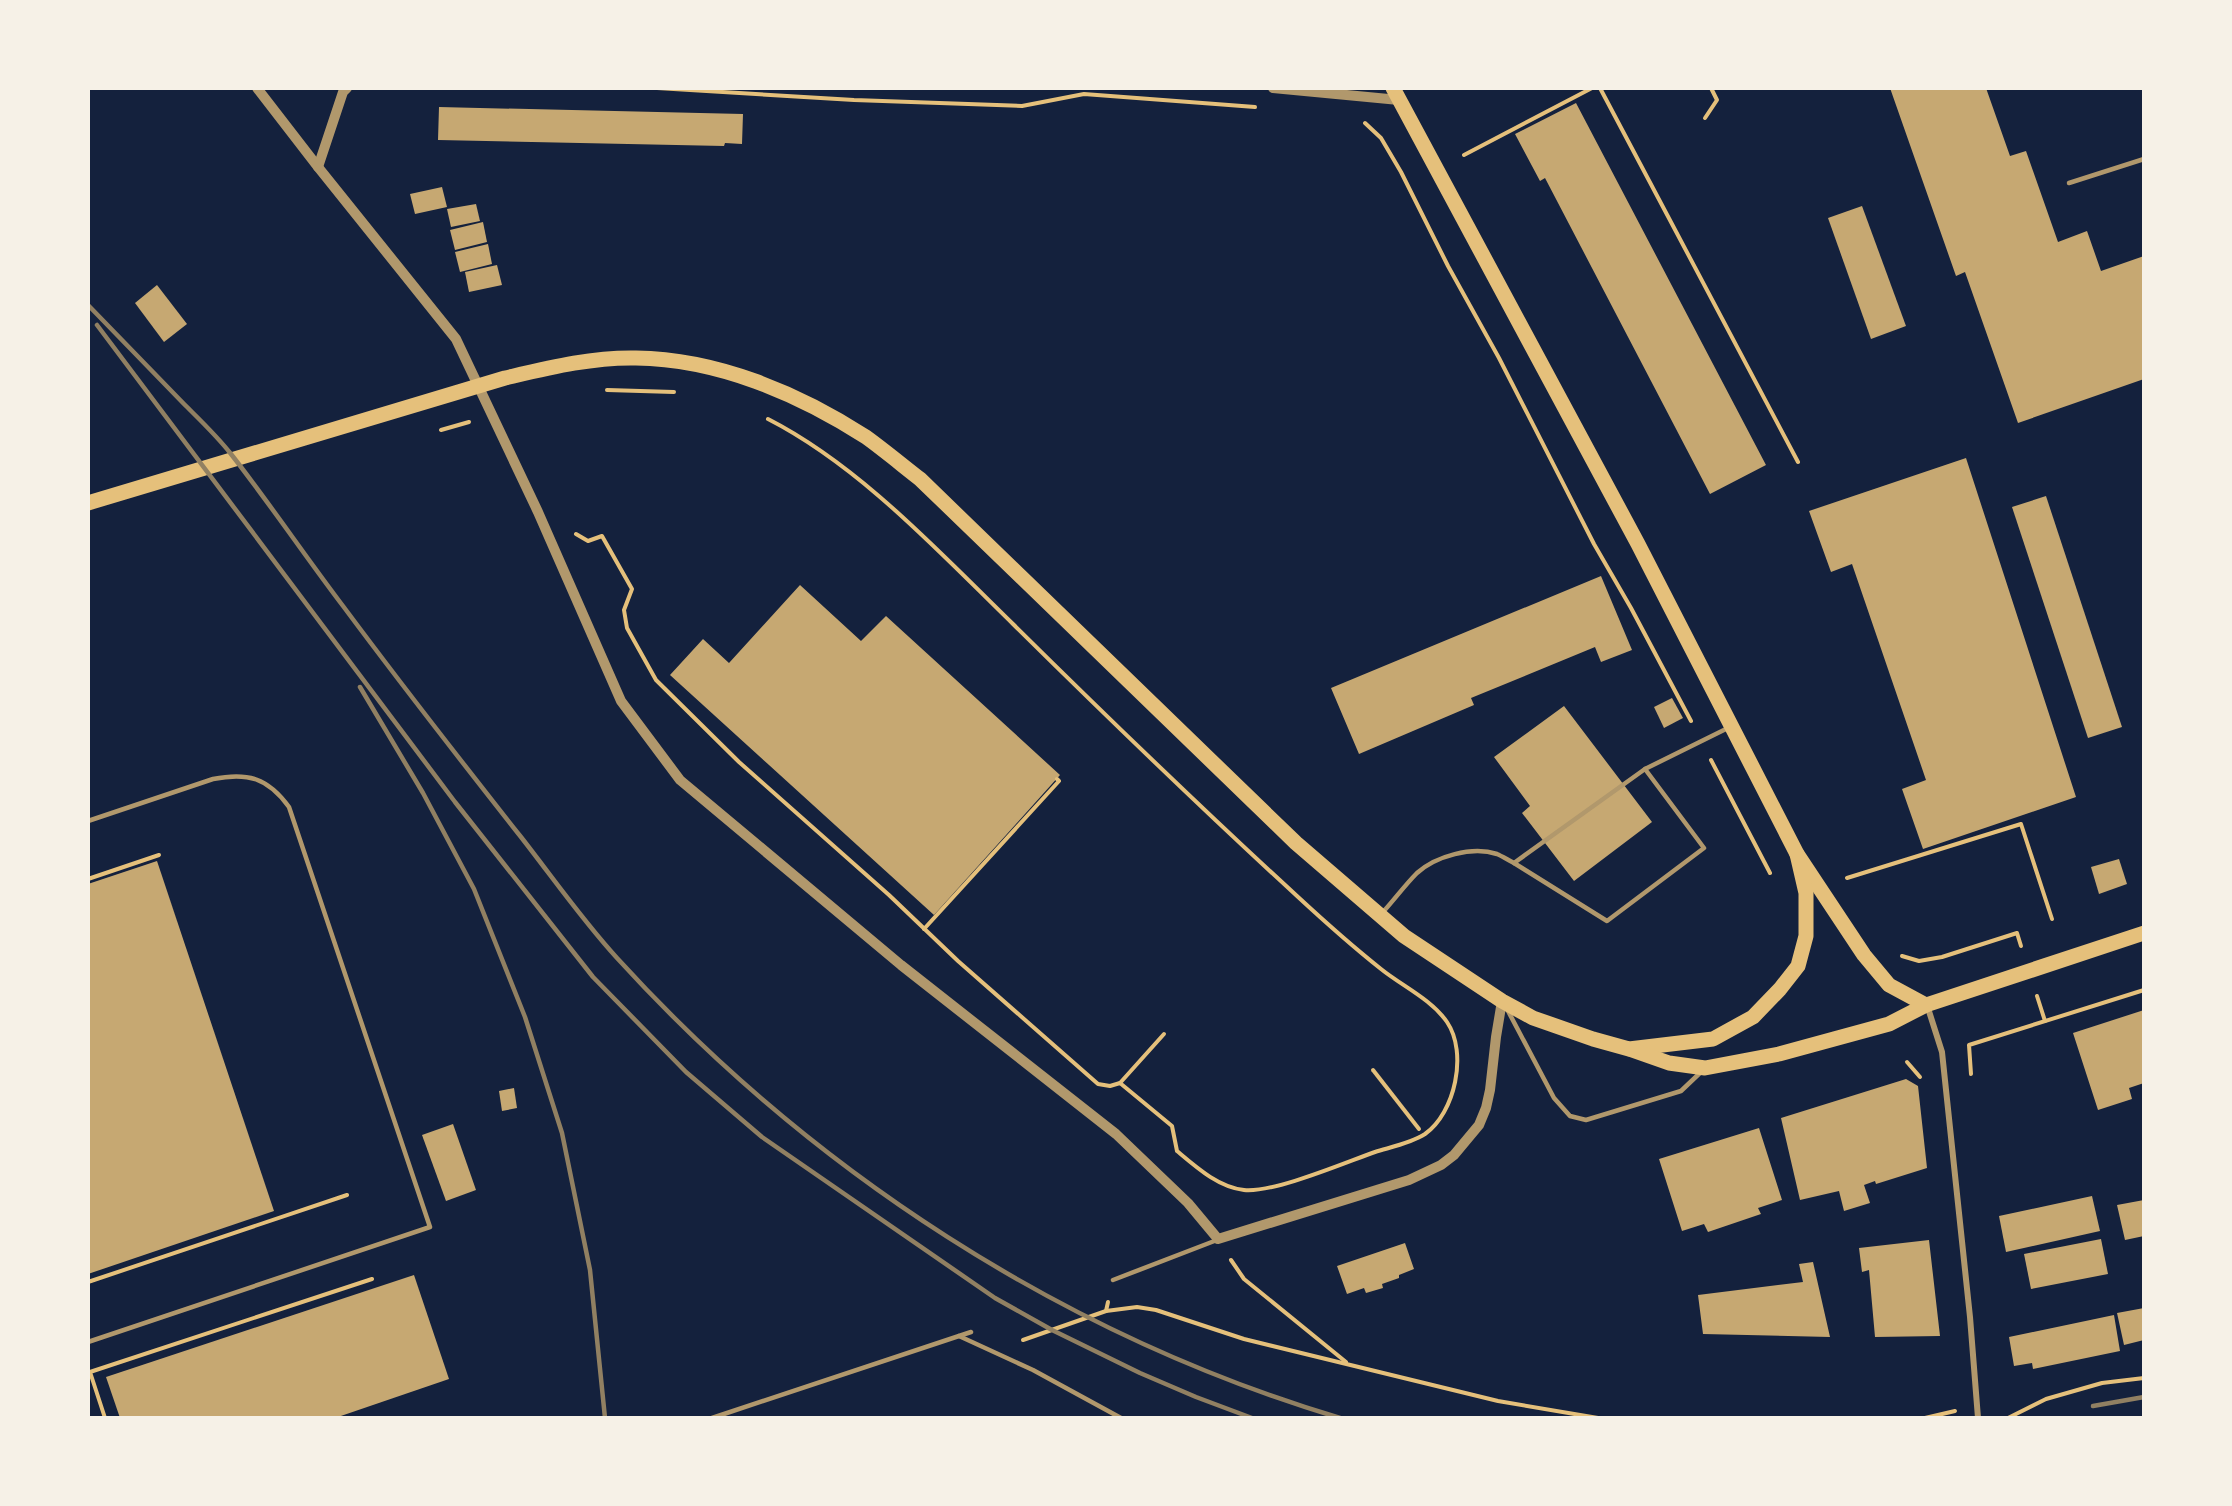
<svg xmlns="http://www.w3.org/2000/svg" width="2232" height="1506" font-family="'DM Sans',sans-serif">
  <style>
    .building { fill: #c6a872 }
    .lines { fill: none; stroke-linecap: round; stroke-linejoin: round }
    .path { stroke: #e5c07b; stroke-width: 4 }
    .service { stroke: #b1986c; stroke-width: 4.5 }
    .minor { stroke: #b1986c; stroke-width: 6 }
    .tertiary { stroke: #b1986c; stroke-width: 10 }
    .primary { stroke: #e5c07b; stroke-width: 15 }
    .rail { stroke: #918062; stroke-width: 4.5 }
  </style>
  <rect width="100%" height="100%" fill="#14213d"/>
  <!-- building -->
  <g class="building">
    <polygon points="1890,88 1986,88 2010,156 2026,151 2058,242 2087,231 2101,271 2144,256 2144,379 2018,423 1965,272 1956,276"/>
    <polygon points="1576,103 1766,465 1710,494 1545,178 1540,181 1515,134"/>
    <polygon points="439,107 743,114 742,144 725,143 724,146 438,140"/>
    <polygon points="442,187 447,207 415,214 410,194"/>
    <polygon points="476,204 480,221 451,227 447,209"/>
    <polygon points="1862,206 1906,326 1871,339 1828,218"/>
    <polygon points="483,222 487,242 455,250 450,230"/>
    <polygon points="488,244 492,264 460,272 455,252"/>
    <polygon points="497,265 502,285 469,292 465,272"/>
    <polygon points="157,285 187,324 164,342 135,303"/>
    <polygon points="1966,458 2076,797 1923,849 1902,789 1926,780 1852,564 1831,572 1809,511"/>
    <polygon points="2046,496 2122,727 2088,738 2012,507"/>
    <polygon points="1601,576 1632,650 1601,662 1595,647 1471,698 1474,705 1359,754 1331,688"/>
    <polygon points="800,585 861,641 886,616 1060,775 934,915 670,675 703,639 729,663"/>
    <polygon points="1672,698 1683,718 1664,728 1654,707"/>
    <polygon points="1564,706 1652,822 1574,881 1522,813 1530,806 1494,757"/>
    <polygon points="2119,859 2127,884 2099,894 2091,867"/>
    <polygon points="157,861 274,1211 88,1274 88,884"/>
    <polygon points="2144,1010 2144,1083 2129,1088 2132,1099 2098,1110 2073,1033"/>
    <polygon points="1906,1079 1918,1086 1927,1168 1876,1184 1875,1181 1864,1185 1870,1203 1844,1211 1839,1191 1800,1200 1781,1118"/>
    <polygon points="514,1088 517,1108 502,1111 499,1091"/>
    <polygon points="453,1124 476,1190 446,1201 422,1135"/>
    <polygon points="1759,1128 1782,1200 1758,1208 1761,1214 1708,1232 1704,1224 1682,1231 1659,1159"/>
    <polygon points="2092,1196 2100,1231 2006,1252 1999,1216"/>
    <polygon points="2144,1200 2144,1236 2125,1240 2117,1205"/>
    <polygon points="2101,1239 2108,1274 2031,1289 2024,1254"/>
    <polygon points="1929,1240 1940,1336 1875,1337 1869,1270 1862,1272 1859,1248"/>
    <polygon points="1405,1243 1414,1269 1399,1275 1399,1278 1382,1284 1383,1288 1366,1293 1364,1288 1347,1294 1337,1266"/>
    <polygon points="1813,1262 1830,1337 1703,1334 1698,1295 1803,1282 1799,1264"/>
    <polygon points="414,1275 449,1379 335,1418 120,1418 106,1377"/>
    <polygon points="2144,1308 2144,1340 2124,1345 2117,1313"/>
    <polygon points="2114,1315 2120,1351 2033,1369 2032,1363 2014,1366 2009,1337"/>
  </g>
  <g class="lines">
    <!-- path -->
    <g class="path">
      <polyline points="657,88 854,100 1022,106 1084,94 1255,107"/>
      <polyline points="1600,88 1798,462"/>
      <polyline points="1705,118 1717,100 1711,88"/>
      <polyline points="1365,123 1381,138 1401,172 1448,266 1499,358 1594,544 1631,608 1691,721"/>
      <polyline points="1464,155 1592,88"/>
      <polyline points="607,390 674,392"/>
      <polyline points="441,430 469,422"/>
      <path d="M 576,534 L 588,541 L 602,536 L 632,589 L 624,610 L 627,628 L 656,680 L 739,762 L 889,895 L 958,961 L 1098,1084 L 1110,1086 L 1120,1083 L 1172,1126 L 1177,1151 C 1196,1167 1218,1187 1244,1190 C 1274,1193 1344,1163 1375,1152 C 1391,1147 1411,1143 1425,1134 C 1455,1113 1468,1053 1447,1022 C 1431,999 1402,986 1381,969 C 1352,946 1324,921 1297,896 C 1200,807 1106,716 1013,624 C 939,552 860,466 768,419"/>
      <polyline points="1711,760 1770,873"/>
      <polyline points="1847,878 2021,824 2052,919"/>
      <polyline points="88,879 159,855"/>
      <polyline points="924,929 1059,781 1057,779"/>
      <polyline points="1902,956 1919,961 1942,957 2017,933 2021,946"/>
      <polyline points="2037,996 2045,1021"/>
      <polyline points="1907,1062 1920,1077"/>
      <polyline points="1373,1070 1419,1129"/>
      <polyline points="1971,1074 1969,1045 2144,990"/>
      <polyline points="1120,1083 1164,1034"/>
      <polyline points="1231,1260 1244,1279 1346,1362"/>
      <polyline points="88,1282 347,1195"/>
      <polyline points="1106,1311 1137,1307 1156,1310 1244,1339 1498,1401 1598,1418"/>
      <polyline points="1023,1340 1106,1311 1108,1302"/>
      <polyline points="105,1418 90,1372 372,1279"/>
      <polyline points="1925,1418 1955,1411"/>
      <polyline points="2008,1418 2046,1399 2102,1383 2144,1378"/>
    </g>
    <!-- service -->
    <g class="service">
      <polyline points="2069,183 2144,159"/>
      <path d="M 88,821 L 213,779 C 248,772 268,778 289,807 L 430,1227 L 88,1342"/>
      <polyline points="1514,863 1645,769"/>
      <path d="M 1383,912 C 1394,900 1405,885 1417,873 C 1436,856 1472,846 1497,854 C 1502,856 1508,860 1514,863 L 1607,921 L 1704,848 L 1645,769 L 1730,727"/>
      <polyline points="1507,1009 1554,1098 1570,1116 1586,1120 1681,1091 1701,1072"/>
      <polyline points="1113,1280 1217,1240"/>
      <polyline points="959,1336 1033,1370 1121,1418"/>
      <polyline points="712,1418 971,1332"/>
    </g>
    <!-- minor -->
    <polyline class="minor" points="1927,1005 1942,1052 1970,1317 1978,1418"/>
    <!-- tertiary -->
    <g class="tertiary">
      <polyline points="257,88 318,167 456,339 538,512 621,701 680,780 901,965 1116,1134 1188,1203 1218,1239 1409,1180 1441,1165 1454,1155 1479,1125 1486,1108 1490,1090 1496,1037 1502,1001"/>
      <polyline points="1273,88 1399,100"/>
      <polyline points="318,167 343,92 347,88"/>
    </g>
    <!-- primary -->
    <g class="primary">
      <polyline points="1393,88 1638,544 1797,854 1864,955 1889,985 1926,1005"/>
      <path d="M 88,503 L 505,378 C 548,368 592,357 636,358 C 717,359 798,393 866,437 C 884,450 902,465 920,479 L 1296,843 L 1404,936 L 1502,1001 L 1533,1018 L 1593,1039 L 1629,1049 L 1713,1039 L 1753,1017 L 1780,989 L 1798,966 L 1806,936 L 1806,893 L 1797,854"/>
      <polyline points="1632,1050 1669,1063 1705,1068 1779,1054 1889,1024 1926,1005 2144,933"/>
    </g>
    <!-- rail -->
    <g class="rail">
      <path d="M 88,305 C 120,338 152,371 184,404 C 200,420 217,436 231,454 C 270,504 305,556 343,606 C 401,684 461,761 521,837 C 553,878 583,921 617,958 C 812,1172 1063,1335 1340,1418"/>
      <polyline points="97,325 455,802 593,977 686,1072 762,1137 995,1298 1052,1330 1140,1373 1196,1397 1252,1418"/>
      <polyline points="360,687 423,793 474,889 525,1017 562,1133 590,1270 605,1418"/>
      <polyline points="2093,1406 2144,1397"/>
    </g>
  </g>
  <!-- border -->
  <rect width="2232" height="1506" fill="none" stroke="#f6f1e7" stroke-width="180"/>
</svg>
